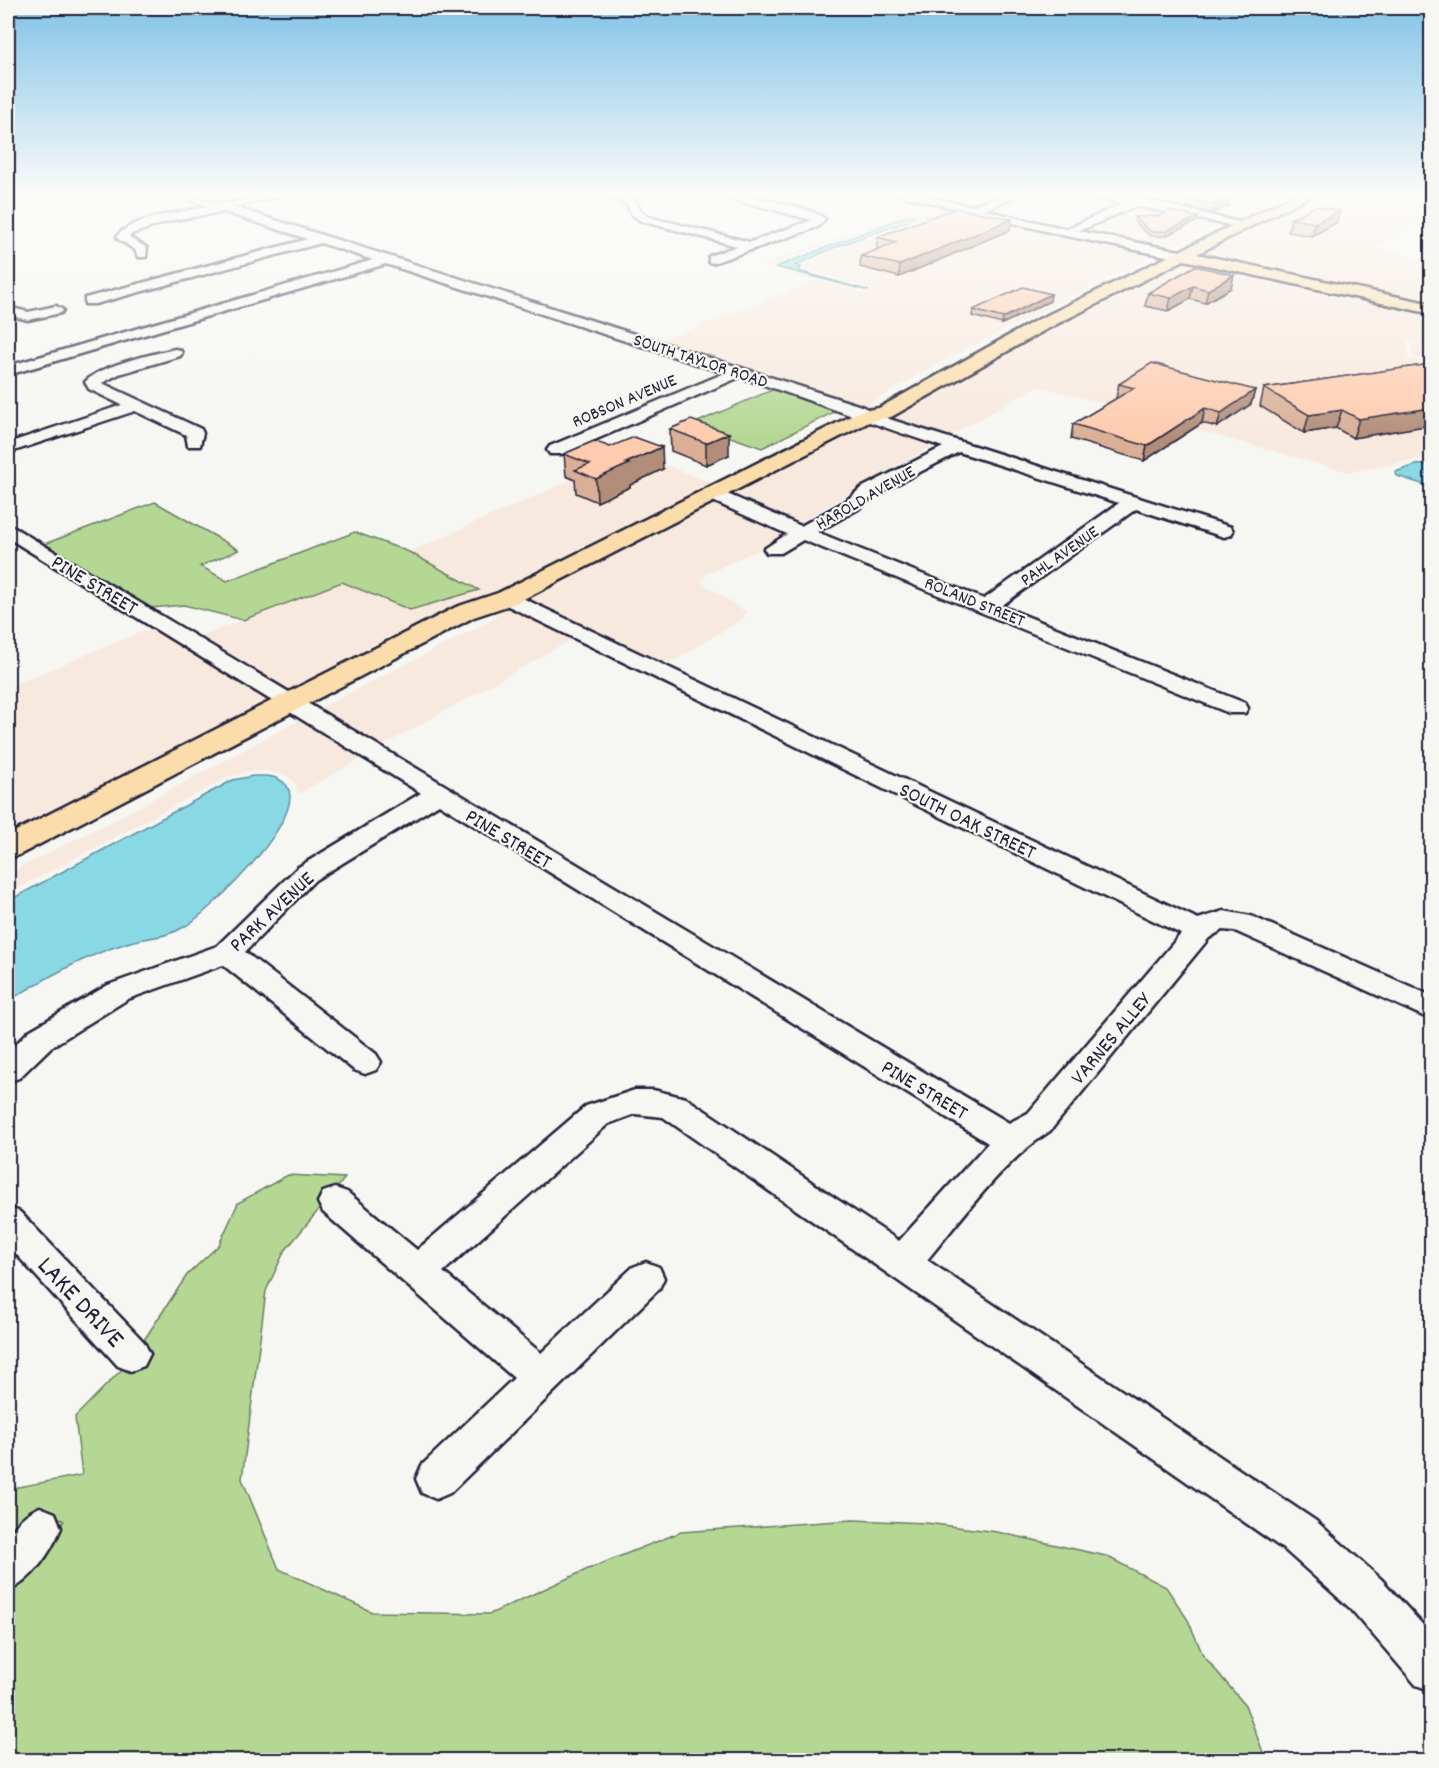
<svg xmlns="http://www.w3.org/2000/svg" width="1439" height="1768" font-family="Dekko,sans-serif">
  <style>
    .built { fill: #f8e9de }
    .green { fill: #b4d893; stroke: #6b7d67; stroke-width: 1.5 }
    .water { fill: #89d9e5; stroke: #6090a1; stroke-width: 1.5 }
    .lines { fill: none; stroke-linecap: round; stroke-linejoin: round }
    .minor-casing { stroke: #22223b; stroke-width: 5 }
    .major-casing { stroke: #22223b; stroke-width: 5 }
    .minor { fill: #f6f6f2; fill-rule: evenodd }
    .major { fill: #faddab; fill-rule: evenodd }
    .wall { fill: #daaf96; stroke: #22223b; stroke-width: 1.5 }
    .shaded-wall { fill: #b28e7a; stroke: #22223b; stroke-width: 1.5 }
    .building { fill: #fecbae; stroke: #22223b; stroke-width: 1.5 }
    .labels { text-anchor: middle; stroke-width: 4.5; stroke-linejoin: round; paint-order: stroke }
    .far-street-label { font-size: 18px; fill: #22223b; stroke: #f6f6f2 }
    .street-label { font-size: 21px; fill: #22223b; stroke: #f6f6f2 }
    .near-street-label { font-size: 26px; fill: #22223b; stroke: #f6f6f2 }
  </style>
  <rect width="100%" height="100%" fill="#f6f6f2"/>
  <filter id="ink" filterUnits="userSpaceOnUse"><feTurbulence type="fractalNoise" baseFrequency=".0167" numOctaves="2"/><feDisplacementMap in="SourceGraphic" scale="12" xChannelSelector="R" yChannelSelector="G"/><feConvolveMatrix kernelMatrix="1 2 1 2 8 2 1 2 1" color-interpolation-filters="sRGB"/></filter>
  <g filter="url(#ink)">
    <!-- built -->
    <g class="built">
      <polygon points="791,193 892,193 1158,253 939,363 862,408 655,343 815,281 783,271 863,293 873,292 868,287 803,270 805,267 800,265 841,247 910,223 919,216 906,215 869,228 789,258 772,268 760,265 895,217"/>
      <polygon points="1315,193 1408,193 1431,197 1431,217 1374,248 1431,261 1431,307 1188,255"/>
      <polygon points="1206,202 1250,210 1231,220 1180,210"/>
      <polygon points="1137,204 1227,222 1168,248 1080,229"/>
      <polygon points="1167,255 1173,255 874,410 950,366"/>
      <polygon points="1184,257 1431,311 1431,343 1407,342 1408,358 1421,361 1422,366 1410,366 1410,380 1431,391 1431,457 1349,472 1038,386 944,439 879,417"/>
      <polygon points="1412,343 1431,345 1431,388 1427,360 1413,358"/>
      <polygon points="859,415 505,594 288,695 196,638 342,581 410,610 478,590 409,552 632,453 715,484"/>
      <polygon points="869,419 938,443 794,525 722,494"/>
      <polygon points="713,499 788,531 777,540 705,575 701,582 746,612 744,618 663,667 518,598"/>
      <polygon points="508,605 576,637 377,749 315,711 488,622"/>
      <polygon points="153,627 275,702 8,841 8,687"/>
      <polygon points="301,719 364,757 298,794 296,785 289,777 273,772 251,771 228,777 8,894 8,873 120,817"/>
    </g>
    <!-- green -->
    <g class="green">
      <polygon points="774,389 838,410 762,448 693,424"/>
      <polygon points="155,502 239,550 200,566 227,581 355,532 409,552 479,590 410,610 342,582 243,620 184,605 151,608 42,545"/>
      <polygon points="288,1175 345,1178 284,1252 266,1291 242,1479 279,1569 372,1612 490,1614 588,1569 681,1532 853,1520 926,1523 997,1532 1106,1556 1166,1587 1188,1620 1203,1655 1245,1705 1266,1760 8,1760 8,1595 64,1521 39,1506 8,1546 8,1489 82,1475 75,1417 123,1368 128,1373 152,1354 142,1343 187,1275 219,1245 238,1203"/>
    </g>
    <!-- water -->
    <g class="water">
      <polygon points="909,215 915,215 906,222 838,246 796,265 801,267 799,271 869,291 776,267"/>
      <polygon points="1431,464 1431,487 1397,476 1395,472 1416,465"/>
      <path d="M 253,776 C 262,776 272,775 280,780 C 324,803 208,914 184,927 C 166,938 146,937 127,943 C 84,956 46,978 8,1001 L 8,901 L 233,780 Z"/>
    </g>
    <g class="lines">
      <defs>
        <g id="minor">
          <path d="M 172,193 C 190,193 209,204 223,203 C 244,203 263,193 284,193 L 283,195 L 234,207 L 861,406 L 889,419 L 1231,527 L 1233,531 L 1231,535 L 1224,537 L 1136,509 L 1001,606 L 1245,703 L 1248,708 L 1245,713 L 1229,713 L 803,540 L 781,553 L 767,553 L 764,549 L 787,534 L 706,498 L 703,494 L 706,490 L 718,490 L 801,526 L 846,501 L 861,488 L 943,447 C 875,425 808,399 740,377 L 562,454 L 550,454 L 547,450 L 550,446 L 725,373 L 386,264 L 8,375 L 8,366 L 373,260 L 321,243 L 95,304 L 85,304 L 85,298 L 308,239 L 224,212 L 173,220 L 132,234 L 129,237 L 147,248 L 146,257 L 138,257 L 135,250 L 118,239 L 117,236 C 132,217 186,211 210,207 ZM 959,452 L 1119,503 L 984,599 L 817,532 L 858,509 L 873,496 Z"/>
          <path d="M 600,193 L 616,193 L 635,200 L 641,211 L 649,217 L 750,242 L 812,220 L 717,195 L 716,193 C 735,193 812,206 825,219 L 818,227 L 713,263 L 709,262 L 709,256 L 737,246 L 641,221 L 632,215 L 626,204 Z"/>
          <polygon points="892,193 911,193 971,206 1009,193 1024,193 984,210 1067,229 1122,204 1082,195 1081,193 1138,198 1239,222 1233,226 1136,206 1079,231 1185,252 1187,255 1181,259 1066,236"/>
          <polygon points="56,306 63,310 61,313 28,320 8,315 8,307 28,312"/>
          <path d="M 175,349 L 180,350 L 182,353 L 180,356 L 119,374 L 102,383 L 201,429 L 203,433 L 200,446 L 188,446 L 186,435 L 135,411 L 8,453 L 8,443 L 122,405 L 89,389 L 85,382 C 100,365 153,354 175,349 Z"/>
          <path d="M 8,524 L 1009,1123 L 1028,1113 L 1181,934 L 500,602 L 497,598 L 500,594 L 514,594 L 1198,919 L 1224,911 L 1251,916 L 1432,996 L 1432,1020 L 1235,931 L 1222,930 L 1209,938 L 1050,1131 C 1001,1163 965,1215 927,1260 L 1316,1521 L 1381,1579 L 1432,1635 L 1432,1691 L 1416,1685 L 1351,1609 L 1286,1551 L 663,1117 L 635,1114 L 608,1124 L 443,1272 L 541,1353 L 633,1267 L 646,1262 L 659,1267 L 664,1278 L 659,1289 L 450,1493 L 436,1499 L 422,1493 L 416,1479 L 422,1465 L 514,1378 L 323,1212 L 318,1202 L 323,1192 L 335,1188 L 347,1192 L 417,1250 L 586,1106 L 635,1090 L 653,1090 L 686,1098 L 899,1241 L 988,1143 L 439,804 L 315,880 L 245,952 L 376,1054 L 381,1062 L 376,1070 L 365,1074 L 354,1070 L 223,965 L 128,999 L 51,1047 L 19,1078 L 8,1082 L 8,1052 L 29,1031 L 108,985 L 217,946 L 297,868 L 421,793 L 8,538 Z"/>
          <polygon points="8,1207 20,1212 144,1342 150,1354 144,1366 131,1371 118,1366 8,1245"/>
          <path d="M 40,1507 L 55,1513 L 61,1528 C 51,1552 32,1581 8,1591 C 4,1556 3,1523 40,1507 Z"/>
        </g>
        <polygon id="major" points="1299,193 1316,193 1197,254 1432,304 1432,314 1184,260 1045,330 891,417 873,420 516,603 474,617 19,855 8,858 8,835 456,607 498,593 861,411 879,408 1033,322"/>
      </defs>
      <!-- minor casing -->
      <use href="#minor" class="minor-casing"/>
      <!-- major casing -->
      <use href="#major" class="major-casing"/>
      <!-- minor -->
      <use href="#minor" class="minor"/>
      <!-- major -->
      <use href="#major" class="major"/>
    </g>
    <!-- wall -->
    <g class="wall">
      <polygon points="1189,199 1228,206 1212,213 1187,207"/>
      <polygon points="1135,217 1197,221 1165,236 1150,236 1134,221"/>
      <polygon points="1291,219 1336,223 1312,236 1288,232"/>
      <polygon points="1010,230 899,277 860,267 861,256 879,249 877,248 877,237"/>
      <polygon points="1195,266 1231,288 1205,303 1190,299 1168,311 1145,306 1148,293"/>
      <polygon points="1050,301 1002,324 972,316 973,310"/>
      <polygon points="1424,365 1353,438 1336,428 1304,433 1260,406 1264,388"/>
      <polygon points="1119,384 1255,390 1251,404 1217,427 1202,423 1144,461 1071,439 1073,424 1117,398 1116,398"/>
      <polygon points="691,420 729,455 706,465 671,451 670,429"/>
      <polygon points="564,454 663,469 630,485 630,487 597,502 576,493 575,480 566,476"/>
    </g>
    <!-- shaded-wall -->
    <g class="shaded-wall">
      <polygon points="1229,198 1228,206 1212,213 1214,205"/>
      <polygon points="1340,211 1336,223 1312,236 1315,223"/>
      <polygon points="1198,217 1197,221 1165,236 1166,231"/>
      <polygon points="1012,219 1010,230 899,277 900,265"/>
      <polygon points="1234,275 1231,288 1205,303 1208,290"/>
      <polygon points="1193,286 1190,299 1168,311 1171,298"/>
      <polygon points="1051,294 1050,301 1002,324 1003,318"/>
      <polygon points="1255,390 1251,404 1217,427 1221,413"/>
      <polygon points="1428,392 1431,392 1431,425 1353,438 1359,419"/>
      <polygon points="1205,408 1202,423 1144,461 1147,446"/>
      <polygon points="1342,410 1336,428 1304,433 1309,415"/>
      <polygon points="729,433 729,455 706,465 706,443"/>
      <polygon points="662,447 663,469 630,485 630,487 597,502 596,479 626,463"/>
    </g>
    <!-- building -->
    <g class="building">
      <polygon points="1202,193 1229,198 1214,205 1189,199"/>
      <polygon points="1316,206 1340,211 1315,223 1291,219"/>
      <polygon points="956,208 1012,219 900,265 861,256 897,242 877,237"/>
      <polygon points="1171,211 1198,217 1166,231 1151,232 1135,217 1159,216"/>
      <polygon points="1195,266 1234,275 1208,290 1193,286 1171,298 1148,293"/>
      <polygon points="1023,287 1051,294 1003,318 973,310"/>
      <polygon points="1152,363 1255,390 1221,413 1205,408 1147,446 1073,424 1134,388 1119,384"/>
      <polygon points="1424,365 1431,368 1431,392 1428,392 1431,394 1431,408 1359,419 1342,410 1309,415 1264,388"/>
      <polygon points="691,420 729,433 706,443 670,429"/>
      <polygon points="634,437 662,447 626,463 629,464 596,479 575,470 590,464 564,454 594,441 610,447"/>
    </g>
  </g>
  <!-- sky -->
  <linearGradient id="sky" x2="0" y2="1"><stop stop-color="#82c3e7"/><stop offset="0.44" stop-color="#fbfbf9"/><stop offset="1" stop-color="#fbfbf9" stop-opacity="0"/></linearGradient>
  <rect width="1439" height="440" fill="url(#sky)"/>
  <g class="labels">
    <!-- far-street labels -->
    <g class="far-street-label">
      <text transform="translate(701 360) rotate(18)" y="6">SOUTH TAYLOR ROAD</text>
      <text transform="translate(624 400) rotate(-23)" y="6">ROBSON AVENUE</text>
      <text transform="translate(865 497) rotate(-30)" y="6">HAROLD AVENUE</text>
      <text transform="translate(1059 555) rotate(-35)" y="6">PAHL AVENUE</text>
      <text transform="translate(975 601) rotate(22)" y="6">ROLAND STREET</text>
    </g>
    <!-- street labels -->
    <g class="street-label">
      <text transform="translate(95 584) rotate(31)" y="7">PINE STREET</text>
      <text transform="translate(968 820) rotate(26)" y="7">SOUTH OAK STREET</text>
      <text transform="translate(509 838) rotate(31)" y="7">PINE STREET</text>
      <text transform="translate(271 911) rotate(-43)" y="7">PARK AVENUE</text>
      <text transform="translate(1110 1038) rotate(-50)" y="7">VARNES ALLEY</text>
      <text transform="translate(925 1089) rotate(31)" y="7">PINE STREET</text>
    </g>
    <!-- near-street labels -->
    <g class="near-street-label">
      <text transform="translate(82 1301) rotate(47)" y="9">LAKE DRIVE</text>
    </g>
  </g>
  <!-- margin -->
  <rect width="1439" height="1768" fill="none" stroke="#f6f6f2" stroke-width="30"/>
  <rect x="15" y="15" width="1409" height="1738" fill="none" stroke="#22223b" stroke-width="2" filter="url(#ink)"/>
</svg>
